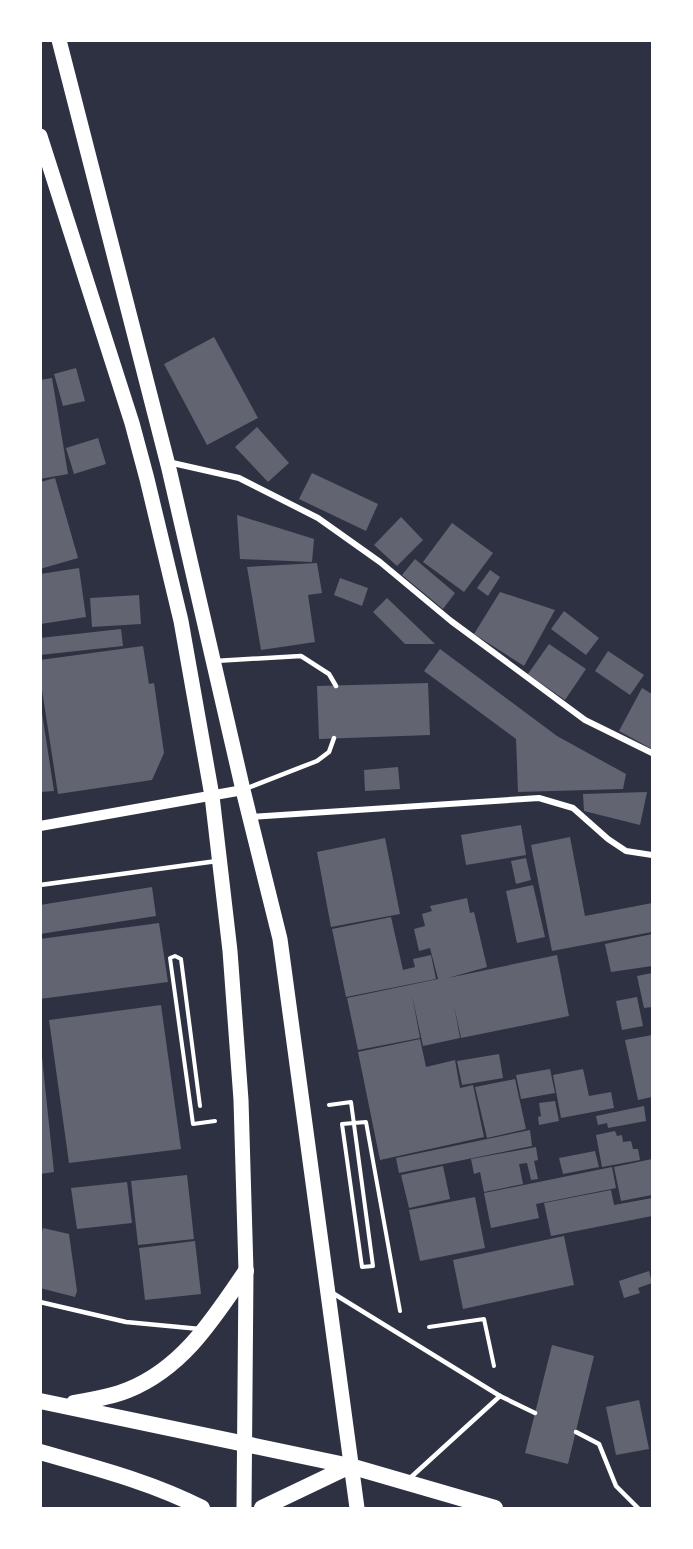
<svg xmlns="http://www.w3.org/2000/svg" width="693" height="1549" font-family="'PT Sans Narrow',sans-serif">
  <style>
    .building { fill: #626471 }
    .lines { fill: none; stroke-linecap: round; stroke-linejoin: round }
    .path { stroke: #fff; stroke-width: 4 }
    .service { stroke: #fff; stroke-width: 4.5 }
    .minor { stroke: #fff; stroke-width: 6 }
    .tertiary { stroke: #fff; stroke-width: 10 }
    .primary { stroke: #fff; stroke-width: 15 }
    .trunk { stroke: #fff; stroke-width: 16 }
  </style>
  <rect width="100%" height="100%" fill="#2d3142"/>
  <!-- building -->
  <g class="building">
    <polygon points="214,337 258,418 207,445 164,364"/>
    <polygon points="76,368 85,401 63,406 54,374"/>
    <polygon points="52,378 68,474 40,479 40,380"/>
    <polygon points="257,427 289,463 268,482 235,447"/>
    <polygon points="98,438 106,464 74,474 66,448"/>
    <polygon points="312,473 378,504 366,531 299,499"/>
    <polygon points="55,478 78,558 40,569 40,482"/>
    <polygon points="237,515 314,539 312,562 240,559"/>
    <polygon points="401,517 423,540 397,566 374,545"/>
    <polygon points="452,523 493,553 464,592 423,562"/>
    <polygon points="415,559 455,593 443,609 402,575"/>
    <polygon points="317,563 322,593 308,595 315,642 261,650 247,567"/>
    <polygon points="79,568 86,617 41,624 40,574"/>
    <polygon points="490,570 500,577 488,596 477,588"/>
    <polygon points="340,578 368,588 362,606 334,595"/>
    <polygon points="500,592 555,610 524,666 474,634"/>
    <polygon points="139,595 141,624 92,627 90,598"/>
    <polygon points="387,598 435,644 405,644 373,612"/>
    <polygon points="564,611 599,638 586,655 551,629"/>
    <polygon points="121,629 123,646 40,655 40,638"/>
    <polygon points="549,644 586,669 565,700 528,674"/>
    <polygon points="143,646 149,684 154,683 164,753 152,780 58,794 40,677 40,660"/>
    <polygon points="440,649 557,736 626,774 623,789 518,792 516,739 424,671"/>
    <polygon points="608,651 644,675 630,695 595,671"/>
    <polygon points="428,683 430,735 319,739 317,686"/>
    <polygon points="642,688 652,694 652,749 619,731"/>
    <polygon points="40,700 54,791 40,792"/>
    <polygon points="398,767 400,789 365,791 364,770"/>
    <polygon points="647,792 640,825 584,811 583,794"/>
    <polygon points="521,825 526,855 466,865 461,835"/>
    <polygon points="570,837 585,916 652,903 652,932 552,951 531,845"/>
    <polygon points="385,838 400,914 331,927 317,852"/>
    <polygon points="526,858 531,880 516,884 511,861"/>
    <polygon points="533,885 545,937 517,943 506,891"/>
    <polygon points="152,887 156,916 40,934 40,905"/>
    <polygon points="467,898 470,913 474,912 487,967 448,978 557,955 569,1016 461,1038 454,1005 460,1038 423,1046 412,995 420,1038 358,1050 347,998 438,979 430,948 419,951 414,929 425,926 422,914 432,911 430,906"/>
    <polygon points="391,917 403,970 415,967 413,959 431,955 436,979 346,997 332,929"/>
    <polygon points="159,923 168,982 40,999 40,939"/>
    <polygon points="652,934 652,966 611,972 605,944"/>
    <polygon points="652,973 652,1007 644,1008 637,976"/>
    <polygon points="637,997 643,1026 622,1030 616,1001"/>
    <polygon points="161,1005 181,1149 69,1163 49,1020"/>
    <polygon points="652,1035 652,1097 638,1100 625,1040"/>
    <polygon points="420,1039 426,1067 455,1060 460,1088 473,1085 484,1137 380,1160 358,1052"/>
    <polygon points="499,1054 503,1078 462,1085 457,1061"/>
    <polygon points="40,1057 42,1057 54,1172 40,1174"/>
    <polygon points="550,1069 555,1093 521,1099 516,1075"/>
    <polygon points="583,1069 589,1096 611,1092 614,1108 561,1118 553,1075"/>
    <polygon points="515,1079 526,1129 487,1138 475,1087"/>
    <polygon points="555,1101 559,1121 539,1125 538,1117 541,1116 539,1103"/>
    <polygon points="644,1106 646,1121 608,1128 607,1123 598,1125 596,1116"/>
    <polygon points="530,1130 532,1146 399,1173 396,1158"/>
    <polygon points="615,1131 617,1136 622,1135 623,1142 631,1141 633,1149 638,1149 640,1160 602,1167 596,1135"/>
    <polygon points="536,1147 538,1160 534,1161 538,1179 531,1180 527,1163 519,1164 523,1184 484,1192 480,1172 474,1174 471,1159"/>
    <polygon points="595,1151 599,1167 563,1174 559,1158"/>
    <polygon points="652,1159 652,1195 621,1201 614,1167"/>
    <polygon points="443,1166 450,1199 409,1208 401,1175"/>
    <polygon points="612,1167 616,1188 536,1204 539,1218 491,1228 484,1193"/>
    <polygon points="187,1175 194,1239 138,1245 131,1181"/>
    <polygon points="127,1182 132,1223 77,1229 71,1188"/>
    <polygon points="611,1190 614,1205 652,1198 652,1216 551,1236 544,1203"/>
    <polygon points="475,1197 485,1248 420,1261 409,1210"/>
    <polygon points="43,1228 69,1234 77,1291 75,1297 40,1288 40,1238"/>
    <polygon points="564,1236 574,1285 463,1309 453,1260"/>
    <polygon points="195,1241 201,1294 145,1300 139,1248"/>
    <polygon points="649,1271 652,1283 638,1288 640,1293 624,1298 619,1281"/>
    <polygon points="552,1345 594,1356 568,1464 525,1453"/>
    <polygon points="639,1400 649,1449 616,1455 606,1407"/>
  </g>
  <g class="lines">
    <!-- path -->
    <g class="path">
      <polyline points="329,1105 351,1102 373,1266 362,1267 342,1124 366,1122 400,1311"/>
      <polyline points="200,1106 181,959 175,956 170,958 193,1124 215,1121"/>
      <polyline points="429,1327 484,1319 494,1366"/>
    </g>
    <!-- service -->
    <g class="service">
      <polyline points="215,661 301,656 329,674 336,686"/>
      <polyline points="245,789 317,761 329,752 334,738"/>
      <polyline points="40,885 217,861"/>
      <polyline points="331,1292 500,1396 535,1413"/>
      <polyline points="40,1302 126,1322 200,1329"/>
      <polyline points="576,1432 599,1444 616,1486 638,1508"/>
      <polyline points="409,1479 500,1396"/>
    </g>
    <!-- minor -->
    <g class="minor">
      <polyline points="168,462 239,478 318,518 380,562 451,621 585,720 652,753"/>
      <polyline points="250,817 539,798 573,808 608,839 626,851 652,855"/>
    </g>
    <!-- tertiary -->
    <polyline class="tertiary" points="40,826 243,790"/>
    <!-- primary -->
    <g class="primary">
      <polyline points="59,40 169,469 243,790 280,939 357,1508"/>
      <polyline points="40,136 132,423 147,479 181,621 212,796 230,951 241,1100 246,1271 244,1508"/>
    </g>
    <!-- trunk -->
    <g class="trunk">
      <polyline points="40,1401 350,1466 495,1508"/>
      <path d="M 74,1403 C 92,1400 111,1397 128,1390 C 183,1368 214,1318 246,1271"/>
      <path d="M 40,1452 C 96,1468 151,1482 202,1508"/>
      <polyline points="262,1508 350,1466"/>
    </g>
  </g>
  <!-- border -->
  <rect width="693" height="1549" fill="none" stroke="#ffffff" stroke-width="84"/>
</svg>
